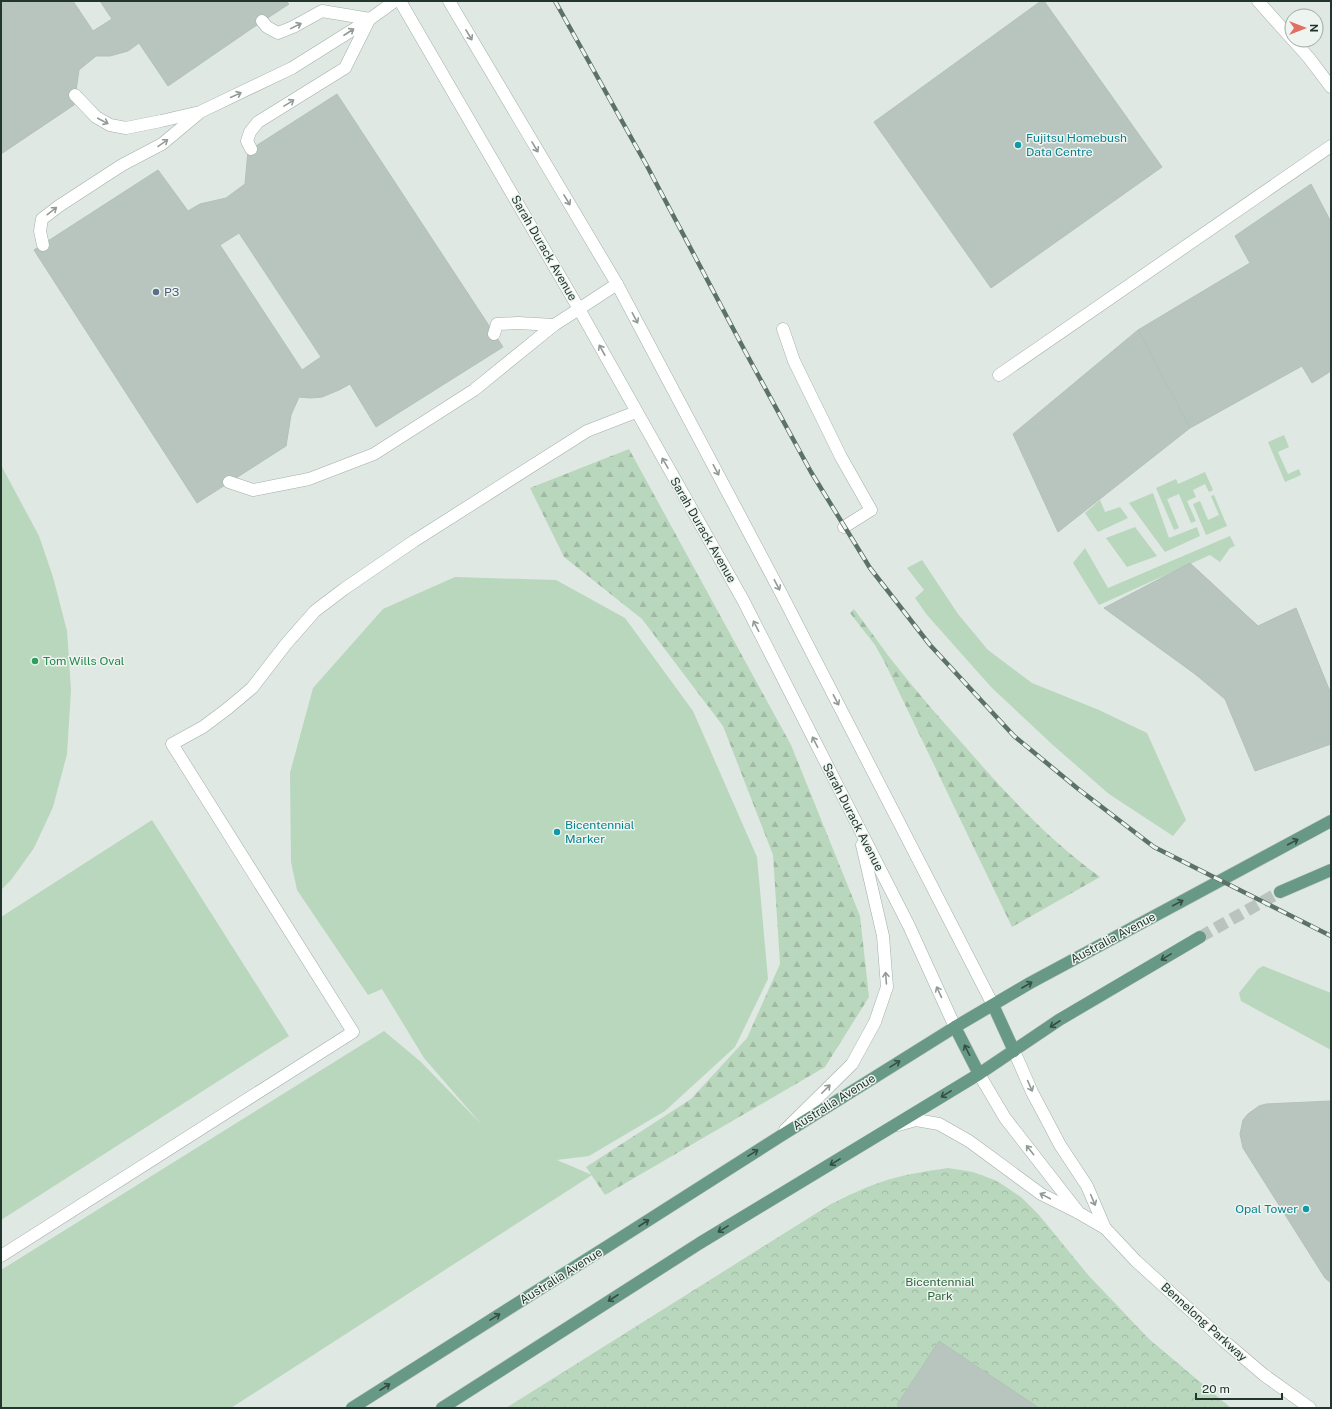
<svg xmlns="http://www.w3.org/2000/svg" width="1332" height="1409" font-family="'Public Sans',sans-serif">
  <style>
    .green { fill: #b9d7bd }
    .forest { fill: url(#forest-firs) }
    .park { fill: url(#park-crowns) }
    .building { fill: #b7c5be; stroke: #b2c1b9; fill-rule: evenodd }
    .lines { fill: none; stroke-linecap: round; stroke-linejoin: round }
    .major-tunnel { stroke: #b9c4bf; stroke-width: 12; stroke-dasharray: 12 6; stroke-linecap: butt }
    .minor-casing { stroke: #a3afa9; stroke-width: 13 }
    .major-casing { stroke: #bdc3c0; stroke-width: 13 }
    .minor { stroke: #fff; stroke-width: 12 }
    .major { stroke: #689986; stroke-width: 12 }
    .rail-casing { stroke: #5c7269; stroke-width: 4.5 }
    .rail { stroke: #eef5f1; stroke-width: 3; stroke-dasharray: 9; stroke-linecap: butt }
    .oneway { stroke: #909a96 }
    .oneway2 { stroke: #344f44 }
    .culture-dot { fill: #0f9aa8; stroke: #eef5f1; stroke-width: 1.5 }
    .service-dot { fill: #5c6f8a; stroke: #eef5f1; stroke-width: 1.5 }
    .leisure-dot { fill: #2e9e5b; stroke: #eef5f1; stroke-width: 1.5 }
    .labels { text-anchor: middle; stroke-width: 3; stroke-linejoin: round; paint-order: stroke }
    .culture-label { font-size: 12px; fill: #0d838f; stroke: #eef5f1; text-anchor: start }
    .street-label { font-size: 12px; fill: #22362e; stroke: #eef5f1 }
    .service-label { font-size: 12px; fill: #4e5e75; stroke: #eef5f1; text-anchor: start }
    .leisure-label { font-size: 12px; fill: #27864d; stroke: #eef5f1; text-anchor: start }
    .park-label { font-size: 12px; fill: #30683e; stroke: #eef5f1 }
  </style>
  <defs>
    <pattern id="forest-firs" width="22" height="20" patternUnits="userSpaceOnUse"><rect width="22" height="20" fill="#b9d7bd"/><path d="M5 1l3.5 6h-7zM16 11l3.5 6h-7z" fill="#9fb9a3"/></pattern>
    <pattern id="park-crowns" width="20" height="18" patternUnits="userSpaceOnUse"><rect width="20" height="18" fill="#b9d7bd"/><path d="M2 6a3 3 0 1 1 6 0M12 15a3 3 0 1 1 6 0" fill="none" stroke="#9fb9a3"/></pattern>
  </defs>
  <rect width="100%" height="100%" fill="#dfe8e3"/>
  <!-- green -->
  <g class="green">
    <polygon points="1284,435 1289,447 1278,452 1288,474 1299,469 1301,475 1285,482 1268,442"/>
    <polygon points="1,465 39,536 53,577 67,631 71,690 67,754 53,807 34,848 11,880 1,890"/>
    <polygon points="1205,472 1213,490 1209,492 1205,484 1193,490 1196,497 1187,501 1196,521 1191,523 1179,494 1167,499 1179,528 1174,530 1156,488 1176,479 1178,484"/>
    <polygon points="1153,493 1169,538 1197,527 1200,536 1165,552 1129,503"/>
    <polygon points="1214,495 1227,526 1206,535 1193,504 1200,501 1208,520 1219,515 1211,496"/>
    <polygon points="1100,500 1105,512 1120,507 1128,518 1098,532 1085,513"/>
    <polygon points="1135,527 1157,556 1127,567 1106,538"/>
    <polygon points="1230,536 1235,546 1230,548 1220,562 1210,555 1099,605 1073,563 1085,548 1108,588"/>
    <polygon points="922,560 958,614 988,650 1032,683 1099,710 1147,733 1186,820 1173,836 1109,794 1054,746 992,688 927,615 915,598 924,590 907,568"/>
    <polygon points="455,577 556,580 625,618 693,711 757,857 768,979 735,1047 665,1111 589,1156 557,1160 592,1175 231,1408 1,1408 1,1270 384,1031 421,1062 482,1125 424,1058 382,989 368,995 297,890 291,862 290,773 313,688 383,609"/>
    <polygon points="152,820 289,1036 1,1220 1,917"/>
    <polygon points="1263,966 1331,993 1331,1050 1241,1001 1239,993 1258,969"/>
  </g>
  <!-- forest -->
  <g class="forest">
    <polygon points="629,449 791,745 860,916 869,997 825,1067 605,1195 586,1167 691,1099 747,1038 780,964 773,855 723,726 642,619 564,557 530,488"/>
    <path d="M 854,609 C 866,625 878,642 890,658 C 915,690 942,721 969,751 C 1009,797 1050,841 1100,877 L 1012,927 L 885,663 L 875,645 L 850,613 Z"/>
  </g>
  <!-- park -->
  <path class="park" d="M 948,1168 L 973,1172 L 997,1181 L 1021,1197 L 1039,1215 L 1089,1276 L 1149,1339 L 1231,1408 L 506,1408 L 831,1204 C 849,1195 868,1186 887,1180 C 907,1174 927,1171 948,1168 Z"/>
  <!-- building -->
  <g class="building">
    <polygon points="1,1 73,1 93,31 112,19 100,1 286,1 289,4 251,29 168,86 139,43 128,51 110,56 96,56 79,70 74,105 1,154"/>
    <polygon points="1041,1 1044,1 1162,167 991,288 874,122"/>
    <path d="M 337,94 L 503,347 L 376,427 L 350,384 L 339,390 L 322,397 L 310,398 L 299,397 L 291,415 L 286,446 L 197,503 L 34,250 L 158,170 L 188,211 L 200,204 L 226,198 L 245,184 L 248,151 ZM 239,233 L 321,357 L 302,370 L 220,245 Z"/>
    <polygon points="1311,184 1331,222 1331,371 1312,383 1302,366 1190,428 1138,330 1250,263 1235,236"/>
    <polygon points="1138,330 1190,428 1058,532 1013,434"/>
    <polygon points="1190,563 1258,626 1296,608 1331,694 1331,744 1255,771 1225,699 1195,674 1104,608"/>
    <polygon points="1331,1101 1331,1283 1325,1278 1243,1148 1240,1134 1243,1120 1248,1114 1259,1106 1266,1104"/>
    <polygon points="939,1341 1039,1408 901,1408 897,1405"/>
  </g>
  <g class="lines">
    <!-- major-tunnel -->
    <polyline class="major-tunnel" points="1200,937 1280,892"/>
    <defs>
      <g id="minor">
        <polyline points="400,1 579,309 743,600 909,926 955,1027"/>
        <polyline points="449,1 617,284 782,595 993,1005"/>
        <polyline points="1258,1 1292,39"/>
        <polyline points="262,21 267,27 278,33 293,27 322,11 370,19"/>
        <polyline points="1293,40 1309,58 1331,87"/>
        <polyline points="75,95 96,117 110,125 126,128 161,121 200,112 292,68 370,19 395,1"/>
        <polyline points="251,149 247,141 250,132 258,122 345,68 369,20"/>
        <polyline points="43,245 40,231 42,219 59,206 122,165 162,144 198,114"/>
        <polyline points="783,329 794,361 841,457 871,510 844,527"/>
        <polyline points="494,334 497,324 518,323 554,325"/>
        <polyline points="999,375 1331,146"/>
        <polyline points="229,482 253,490 309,479 374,454 474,390 554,325 579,309 617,284"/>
        <polyline points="1014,1051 1032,1092 1060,1145 1087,1186 1105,1228"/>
        <polyline points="979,1074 1005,1118 1079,1213 1105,1228 1136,1261 1224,1341 1264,1375 1310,1408"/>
        <polyline points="898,1125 916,1120 939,1124 969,1141 1041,1194 1077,1212"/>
        <polyline points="785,1130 852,1064 875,1022 887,987 883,936 862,845"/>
        <polyline points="1,1256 353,1032 172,744 203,727 227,709 252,688 286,644 315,611 344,589 414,541 587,431 636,412"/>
      </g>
      <g id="major">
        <polyline points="1280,892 1331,870"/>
        <polyline points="993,1005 1014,1051"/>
        <polyline points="955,1027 979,1074"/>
        <polyline points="352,1408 611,1244 779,1137 955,1027 1030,983 1331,821"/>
        <polyline points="442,1408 700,1243 895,1125 979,1074 1059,1020 1200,937"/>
      </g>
    </defs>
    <!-- minor casing -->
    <use href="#minor" class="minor-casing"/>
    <!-- major casing -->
    <use href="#major" class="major-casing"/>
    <!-- minor -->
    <use href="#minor" class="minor"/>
    <!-- major -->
    <use href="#major" class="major"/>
    <defs>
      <polyline id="rail" points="555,1 647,166 746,353 811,472 870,568 930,645 1014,736 1077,788 1154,847 1331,936"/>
    </defs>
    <!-- rail casing -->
    <use href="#rail" class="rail-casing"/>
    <!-- rail -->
    <use href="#rail" class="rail"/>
  </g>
  <!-- one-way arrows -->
  <defs><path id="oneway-shaft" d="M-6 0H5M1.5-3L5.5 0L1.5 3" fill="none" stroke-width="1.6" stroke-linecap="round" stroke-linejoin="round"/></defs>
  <g class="oneway">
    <use href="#oneway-shaft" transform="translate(296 26) rotate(-26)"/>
    <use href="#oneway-shaft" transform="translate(349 32) rotate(-33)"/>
    <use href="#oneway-shaft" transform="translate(469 35) rotate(59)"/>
    <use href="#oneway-shaft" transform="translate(236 95) rotate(-25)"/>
    <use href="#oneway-shaft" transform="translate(289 103) rotate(-32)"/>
    <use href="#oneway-shaft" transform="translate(103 121) rotate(28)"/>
    <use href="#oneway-shaft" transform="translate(163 143) rotate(-35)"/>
    <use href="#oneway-shaft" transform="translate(535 147) rotate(59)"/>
    <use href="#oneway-shaft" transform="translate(567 200) rotate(59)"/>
    <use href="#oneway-shaft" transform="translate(52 211) rotate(-38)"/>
    <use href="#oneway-shaft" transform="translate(635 318) rotate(62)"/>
    <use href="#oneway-shaft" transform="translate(602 350) rotate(-119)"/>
    <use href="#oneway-shaft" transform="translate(665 463) rotate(-120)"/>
    <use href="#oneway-shaft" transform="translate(716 470) rotate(62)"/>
    <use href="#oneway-shaft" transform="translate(777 585) rotate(62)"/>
    <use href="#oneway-shaft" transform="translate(756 626) rotate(-117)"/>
    <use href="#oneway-shaft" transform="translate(836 700) rotate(63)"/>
    <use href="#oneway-shaft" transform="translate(815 742) rotate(-117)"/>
    <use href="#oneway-shaft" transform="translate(886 978) rotate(-94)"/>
    <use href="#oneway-shaft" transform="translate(939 992) rotate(-115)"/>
    <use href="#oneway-shaft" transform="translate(1030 1086) rotate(66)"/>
    <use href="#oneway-shaft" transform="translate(826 1089) rotate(-45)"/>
    <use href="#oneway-shaft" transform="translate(1030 1150) rotate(-128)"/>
    <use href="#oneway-shaft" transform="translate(1045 1196) rotate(-152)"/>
    <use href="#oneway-shaft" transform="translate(1093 1200) rotate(67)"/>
  </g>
  <g class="oneway2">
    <use href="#oneway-shaft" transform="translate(1293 842) rotate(-28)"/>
    <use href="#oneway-shaft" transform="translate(1178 903) rotate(-28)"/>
    <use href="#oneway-shaft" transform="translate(1166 957) rotate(149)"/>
    <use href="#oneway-shaft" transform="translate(1027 985) rotate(-30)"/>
    <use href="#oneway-shaft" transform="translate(1055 1024) rotate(147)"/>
    <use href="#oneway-shaft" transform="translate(967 1050) rotate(-117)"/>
    <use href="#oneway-shaft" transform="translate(895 1064) rotate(-32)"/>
    <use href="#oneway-shaft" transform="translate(946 1094) rotate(148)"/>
    <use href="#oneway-shaft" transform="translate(753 1153) rotate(-32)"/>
    <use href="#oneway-shaft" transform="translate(835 1162) rotate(149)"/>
    <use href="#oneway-shaft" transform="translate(644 1223) rotate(-33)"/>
    <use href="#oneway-shaft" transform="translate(723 1229) rotate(149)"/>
    <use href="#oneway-shaft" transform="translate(613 1298) rotate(147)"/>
    <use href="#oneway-shaft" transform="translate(495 1317) rotate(-32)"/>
    <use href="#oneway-shaft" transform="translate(385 1387) rotate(-33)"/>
  </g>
  <!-- markers -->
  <g class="culture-dot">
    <circle cx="1018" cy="145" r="4"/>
    <circle cx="557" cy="832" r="4"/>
    <circle cx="1306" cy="1209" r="4"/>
  </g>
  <circle class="service-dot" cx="156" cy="292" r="4"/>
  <circle class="leisure-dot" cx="35" cy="661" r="4"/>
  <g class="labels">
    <!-- culture labels -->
    <g class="culture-label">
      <text x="1026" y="142">Fujitsu Homebush<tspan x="1026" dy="14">Data Centre</tspan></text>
      <text x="565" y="829">Bicentennial<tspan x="565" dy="14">Marker</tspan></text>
      <text x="1298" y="1213" text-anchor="end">Opal Tower</text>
    </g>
    <!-- street labels -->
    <g class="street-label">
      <text transform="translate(544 248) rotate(60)" y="4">Sarah Durack Avenue</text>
      <text transform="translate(703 530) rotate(60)" y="4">Sarah Durack Avenue</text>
      <text transform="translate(853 817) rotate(63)" y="4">Sarah Durack Avenue</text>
      <text transform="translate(1113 938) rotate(-28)" y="4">Australia Avenue</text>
      <text transform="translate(834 1102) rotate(-32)" y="4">Australia Avenue</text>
      <text transform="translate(561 1276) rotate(-32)" y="4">Australia Avenue</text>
      <text transform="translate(1204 1322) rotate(42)" y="4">Bennelong Parkway</text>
    </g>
    <!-- service labels -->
    <g class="service-label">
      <text x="164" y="296">P3</text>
    </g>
    <!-- leisure labels -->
    <g class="leisure-label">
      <text x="43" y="665">Tom Wills Oval</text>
    </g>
    <!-- park labels -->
    <g class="park-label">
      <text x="940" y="1286">Bicentennial<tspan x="940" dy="14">Park</tspan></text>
    </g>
  </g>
  <!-- border -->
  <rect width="1332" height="1409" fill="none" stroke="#22362e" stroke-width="4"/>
  <!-- north arrow -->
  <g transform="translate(1304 28) rotate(90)"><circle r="19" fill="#eef5f1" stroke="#9ca9a3"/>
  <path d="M0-3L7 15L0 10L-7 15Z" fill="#e27062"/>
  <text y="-6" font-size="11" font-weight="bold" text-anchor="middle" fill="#22362e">N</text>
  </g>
  <!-- scale -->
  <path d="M1196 1393v6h86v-6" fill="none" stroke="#22362e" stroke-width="2"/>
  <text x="1202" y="1393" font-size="12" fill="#22362e" stroke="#eef5f1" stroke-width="3" paint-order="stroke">20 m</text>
</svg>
